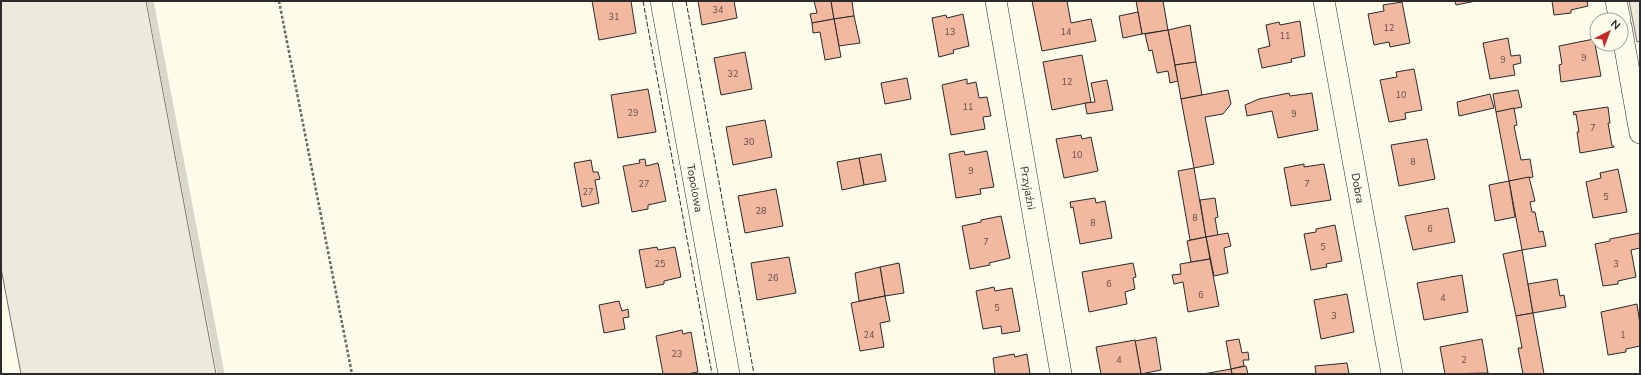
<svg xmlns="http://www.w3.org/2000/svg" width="1641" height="375" font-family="'Nunito Sans',sans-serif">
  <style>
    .green { fill: #ecebdb; stroke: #74746e }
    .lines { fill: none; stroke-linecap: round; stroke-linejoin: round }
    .stream { stroke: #d8d7c9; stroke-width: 7 }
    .building { fill: #f2b8a0; stroke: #2b2b2b }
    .minor-casing { stroke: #2b2b2b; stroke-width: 22 }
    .path { stroke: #6a6964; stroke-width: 2.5; stroke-dasharray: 3 2; stroke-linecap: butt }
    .minor { stroke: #fdfbea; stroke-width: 21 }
    .fence { stroke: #2b2b2b; stroke-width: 1; stroke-dasharray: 5 2; stroke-linecap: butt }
    .labels { text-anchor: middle; stroke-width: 3; stroke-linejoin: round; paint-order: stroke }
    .number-label { font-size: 9px; fill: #5d4e48 }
    .street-label { font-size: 11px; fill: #2b2b2b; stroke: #fdfbea }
  </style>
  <rect width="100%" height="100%" fill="#fdfbea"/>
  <!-- green -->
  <g class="green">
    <polygon points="1,1 146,1 216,374 21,374 1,268"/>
    <polygon points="1629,1 1640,1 1640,41 1637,42"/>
  </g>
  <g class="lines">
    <!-- stream -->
    <polyline class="stream" points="150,1 221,374"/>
  </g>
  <!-- building -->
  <g class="building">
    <polygon points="592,1 631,1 636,33 599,40"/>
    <polygon points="698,1 734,1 737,18 702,25"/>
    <polygon points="814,1 831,1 834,19 812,23 810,14 817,13"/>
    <polygon points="831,1 852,1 854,16 834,19"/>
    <polygon points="1032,1 1067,1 1071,23 1091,19 1096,41 1042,51"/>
    <polygon points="1136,1 1163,1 1168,30 1142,34"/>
    <polygon points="1455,1 1476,1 1456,5"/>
    <polygon points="1552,1 1587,1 1588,6 1571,10 1571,13 1554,15"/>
    <polygon points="1402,2 1410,43 1390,47 1389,42 1374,45 1368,14 1384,11 1383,5"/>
    <polygon points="1138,12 1142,34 1123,38 1119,16"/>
    <polygon points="963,14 969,46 953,50 954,53 939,57 932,18 946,15 947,18"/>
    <polygon points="854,16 860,43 839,46 834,19"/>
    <polygon points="834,19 841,57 825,60 820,32 813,33 812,23"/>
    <polygon points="1300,21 1305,56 1291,59 1292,62 1262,68 1258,49 1270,46 1266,25 1279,22 1280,25"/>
    <polygon points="1190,25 1196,62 1175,65 1168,30"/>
    <polygon points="1168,30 1178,81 1170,83 1168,71 1157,73 1152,50 1149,51 1145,34"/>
    <polygon points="1508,38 1511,56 1520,55 1521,63 1513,65 1515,75 1490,79 1483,43"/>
    <polygon points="1594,39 1601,76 1561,82 1559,65 1562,64 1559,46"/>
    <polygon points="745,52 752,89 721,95 714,58"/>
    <polygon points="1082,55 1091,102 1052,110 1043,62"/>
    <polygon points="1196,62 1202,95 1181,99 1175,65"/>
    <polygon points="1414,69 1422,110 1405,113 1406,119 1389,122 1380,80 1397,77 1396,72"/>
    <polygon points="907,78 911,99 885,104 881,83"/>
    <polygon points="967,79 967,84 976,82 979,98 987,97 991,116 983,117 985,129 951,135 942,85"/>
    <polygon points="1107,80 1113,110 1087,114 1085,103 1095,102 1091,83"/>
    <polygon points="648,89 656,132 618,138 611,95"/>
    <polygon points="1228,90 1231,104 1223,114 1205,117 1214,164 1194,168 1181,99"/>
    <polygon points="1518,90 1522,107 1496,112 1493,94"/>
    <polygon points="1289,93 1290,96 1312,93 1318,130 1278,138 1272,111 1247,116 1245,105 1259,99"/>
    <polygon points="1490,94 1494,108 1459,116 1457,102"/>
    <polygon points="1608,107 1610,123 1608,123 1612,146 1614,146 1614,147 1580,153 1577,132 1579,132 1576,114 1574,115 1573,112"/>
    <polygon points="1514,108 1517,125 1514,126 1521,160 1530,159 1533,177 1509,181 1496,112"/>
    <polygon points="765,120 772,157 733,165 726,127"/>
    <polygon points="1081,135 1082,139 1091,137 1098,171 1064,178 1056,139"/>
    <polygon points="1427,139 1435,179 1399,186 1391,145"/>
    <polygon points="964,151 965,155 987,151 994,187 980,189 981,194 956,198 949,154"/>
    <polygon points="881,154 886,181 864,185 859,158"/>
    <polygon points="859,158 864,185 842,190 837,162"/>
    <polygon points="645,159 646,166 658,163 666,201 648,205 648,209 632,212 623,166 640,163 639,160"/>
    <polygon points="591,160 593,172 598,172 600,179 595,180 599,203 582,207 574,163"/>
    <polygon points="1304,164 1304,167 1324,164 1331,200 1291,206 1284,168"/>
    <polygon points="1194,168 1206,237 1190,240 1178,171"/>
    <polygon points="1618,169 1627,212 1593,218 1586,182 1601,178 1600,173"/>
    <polygon points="1529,177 1535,201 1530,202 1532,212 1535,212 1539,232 1543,231 1546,246 1522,250 1509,181"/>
    <polygon points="1509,181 1515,217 1495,221 1489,185"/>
    <polygon points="776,189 783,226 745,233 738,196"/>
    <polygon points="1095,198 1096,203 1105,201 1112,238 1080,244 1073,207 1071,208 1070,202"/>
    <polygon points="1215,198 1218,217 1215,218 1218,235 1206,237 1200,200"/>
    <polygon points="1448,208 1455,242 1413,250 1405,216"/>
    <polygon points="1001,216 1010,258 989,263 990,265 970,269 962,226 981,222 981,220"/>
    <polygon points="1335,225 1342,261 1326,264 1327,267 1311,270 1304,234 1316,232 1316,229"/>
    <polygon points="1228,233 1231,246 1224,248 1228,273 1214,276 1206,237"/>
    <polygon points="1640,233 1640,248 1631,250 1636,277 1618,281 1618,284 1603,286 1595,244 1610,241 1610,239"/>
    <polygon points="1206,237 1210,259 1191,262 1187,241"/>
    <polygon points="657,247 658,250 675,247 681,277 664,281 664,284 646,288 639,250"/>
    <polygon points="1522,250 1533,313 1516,316 1503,254"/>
    <polygon points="789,257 796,293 757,300 751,263"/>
    <polygon points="1210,259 1219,306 1188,312 1183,282 1174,284 1172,275 1181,274 1180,264"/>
    <polygon points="899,263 904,293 885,296 880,267"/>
    <polygon points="1133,263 1136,277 1133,278 1135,289 1125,292 1127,304 1089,312 1082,272"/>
    <polygon points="880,267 885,296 859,301 855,273"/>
    <polygon points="1462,275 1468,312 1424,320 1417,283"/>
    <polygon points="1557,279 1560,296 1564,295 1566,307 1533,313 1528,284"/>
    <polygon points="994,287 995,291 1012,288 1020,331 1002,334 1001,326 983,329 976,291"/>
    <polygon points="1347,294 1354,332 1321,339 1314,300"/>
    <polygon points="885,296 890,321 880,323 884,347 860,351 851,303"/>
    <polygon points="619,301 622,311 628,309 629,317 623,318 625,329 604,333 599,305"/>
    <polygon points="1637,304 1640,324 1640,346 1626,349 1626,352 1608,355 1601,312"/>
    <polygon points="1533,313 1544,374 1523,374 1518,348 1522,348 1516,316"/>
    <polygon points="682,330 683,334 691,332 698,372 687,374 663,374 656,336"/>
    <polygon points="1156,337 1161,370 1141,374 1135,341"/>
    <polygon points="1239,339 1242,353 1248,352 1249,360 1243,360 1244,366 1231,369 1226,341"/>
    <polygon points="1482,339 1488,373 1445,374 1440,347"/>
    <polygon points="1135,340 1141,374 1101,374 1096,347"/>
    <polygon points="1014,354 1015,357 1027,354 1030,374 995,374 993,358"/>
    <polygon points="1347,363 1349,374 1316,374 1315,366"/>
    <polygon points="1246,366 1248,374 1232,374 1231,369"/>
    <polygon points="1231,369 1232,374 1203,374"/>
  </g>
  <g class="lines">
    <defs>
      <g id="minor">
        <polyline points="661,1 729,374"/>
        <polyline points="996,1 1061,374"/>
        <polyline points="1324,1 1392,374"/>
        <polyline points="1616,1 1620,20"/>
        <polyline points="1621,26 1640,133"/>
      </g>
    </defs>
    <!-- minor casing -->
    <use href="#minor" class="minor-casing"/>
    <!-- path -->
    <polyline class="path" points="279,1 352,374"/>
    <!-- minor -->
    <use href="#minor" class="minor"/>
    <!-- fence -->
    <g class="fence">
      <polyline points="643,1 712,374"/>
      <polyline points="686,1 754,374"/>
    </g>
  </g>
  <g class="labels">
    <!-- number labels -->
    <g class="number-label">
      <text x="718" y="13">34</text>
      <text x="614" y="20">31</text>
      <text x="1389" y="31">12</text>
      <text x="950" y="35">13</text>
      <text x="1066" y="35">14</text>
      <text x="1285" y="39">11</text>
      <text x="1584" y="61">9</text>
      <text x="1503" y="63">9</text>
      <text x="733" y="77">32</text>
      <text x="1067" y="85">12</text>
      <text x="1401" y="98">10</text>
      <text x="968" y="110">11</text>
      <text x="633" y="116">29</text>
      <text x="1294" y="117">9</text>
      <text x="1593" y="131">7</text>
      <text x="749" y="145">30</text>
      <text x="1077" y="158">10</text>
      <text x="1413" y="165">8</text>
      <text x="971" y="174">9</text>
      <text x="644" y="187">27</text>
      <text x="1307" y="187">7</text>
      <text x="588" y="195">27</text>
      <text x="1606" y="200">5</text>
      <text x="761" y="214">28</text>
      <text x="1195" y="221">8</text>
      <text x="1093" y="226">8</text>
      <text x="1430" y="232">6</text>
      <text x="986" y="245">7</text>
      <text x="1323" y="250">5</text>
      <text x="660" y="267">25</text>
      <text x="1616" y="267">3</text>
      <text x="773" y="281">26</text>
      <text x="1109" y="287">6</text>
      <text x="1201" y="298">6</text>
      <text x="1443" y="301">4</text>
      <text x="997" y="311">5</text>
      <text x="1334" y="319">3</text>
      <text x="869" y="338">24</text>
      <text x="1623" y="338">1</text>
      <text x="677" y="357">23</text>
      <text x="1119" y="363">4</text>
      <text x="1464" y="363">2</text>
    </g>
    <!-- street labels -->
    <g class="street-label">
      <text transform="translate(695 188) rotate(80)" y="4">Topolowa</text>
      <text transform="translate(1028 188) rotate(80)" y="4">Przyjaźni</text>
      <text transform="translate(1358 188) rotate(80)" y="4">Dobra</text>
    </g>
  </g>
  <!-- border -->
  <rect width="1641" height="375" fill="none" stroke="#2b2b2b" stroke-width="4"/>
  <!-- north arrow -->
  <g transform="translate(1609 32) rotate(42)"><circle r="19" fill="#fdfbea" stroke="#a9a89e"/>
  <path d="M0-3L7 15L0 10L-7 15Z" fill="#c62828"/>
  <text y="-6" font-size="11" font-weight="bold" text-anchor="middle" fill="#2b2b2b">N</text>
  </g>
</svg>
